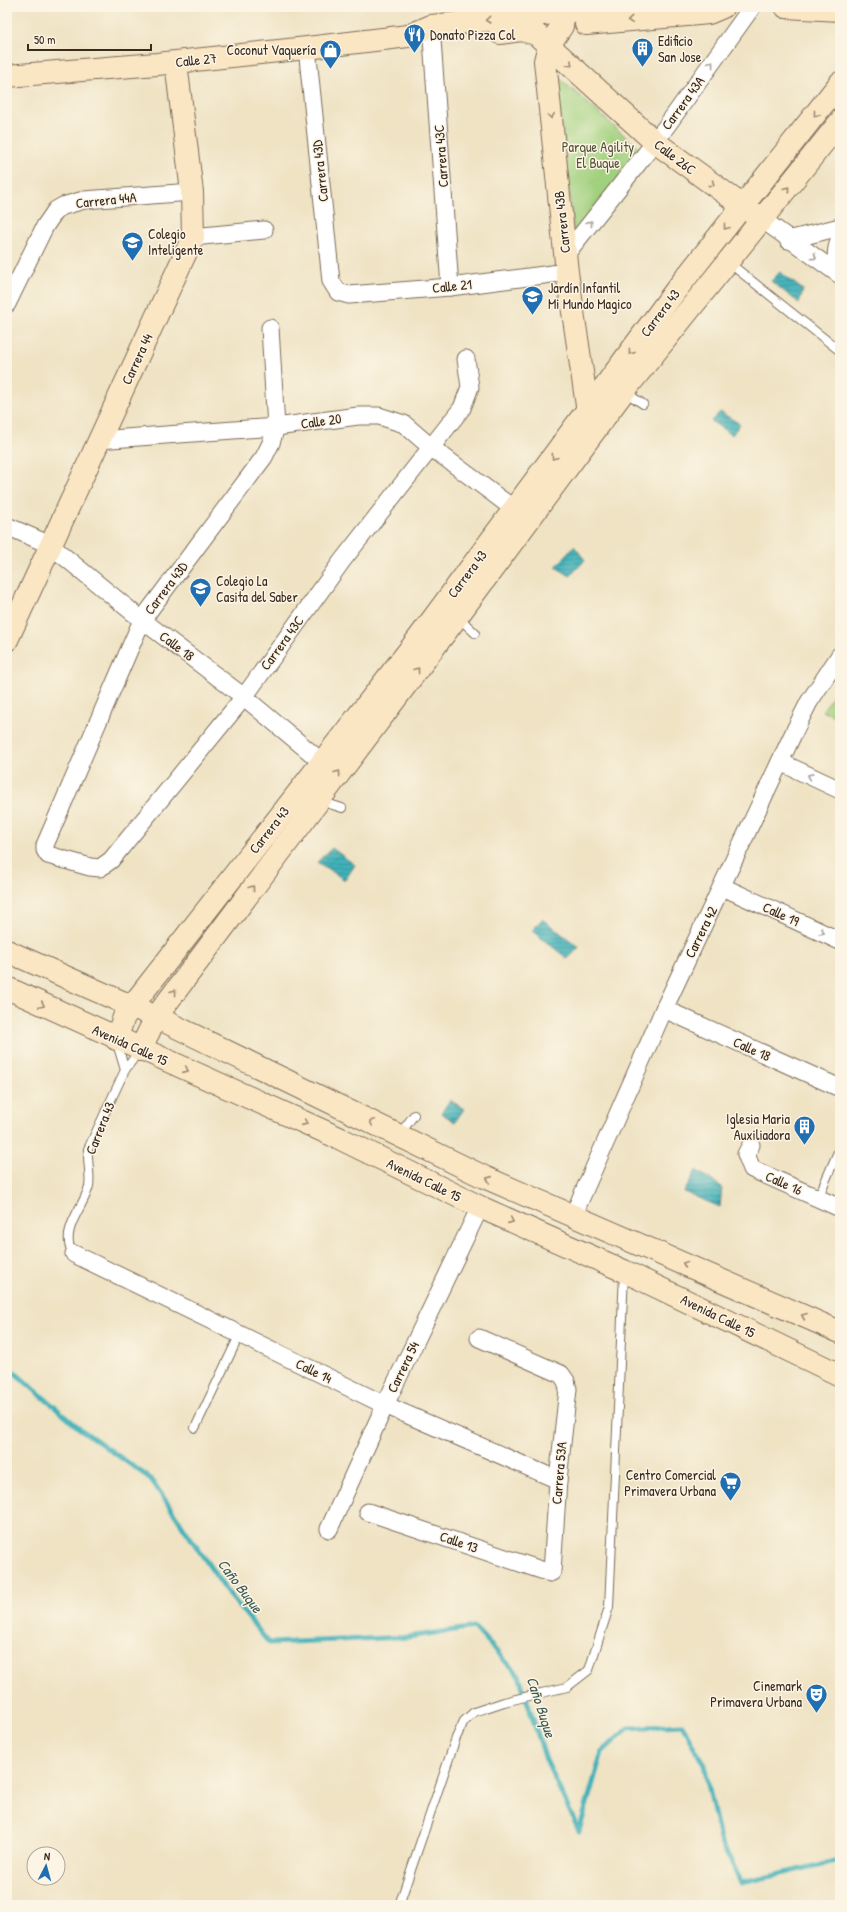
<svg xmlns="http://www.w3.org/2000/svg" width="847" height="1912" font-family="'Patrick Hand',sans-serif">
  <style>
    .green { fill: #a1d07e; stroke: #6e7d4e }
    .water { fill: url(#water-rules); stroke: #3e6e6c }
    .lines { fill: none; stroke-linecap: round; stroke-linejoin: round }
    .stream { stroke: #41b1b9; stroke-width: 5 }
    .lane-casing { stroke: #7a6b58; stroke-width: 10 }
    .street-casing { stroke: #7a6b58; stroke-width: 19 }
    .secondary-casing { stroke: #7a6b58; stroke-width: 24 }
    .lane { stroke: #fff; stroke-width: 8 }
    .street { stroke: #fff; stroke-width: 17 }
    .secondary { stroke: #fbe6c4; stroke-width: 22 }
    .oneway { stroke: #9b8871 }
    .oneway2 { stroke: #a79f9a }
    .labels { text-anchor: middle; stroke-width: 3; stroke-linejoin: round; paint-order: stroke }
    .poi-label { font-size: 14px; fill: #3b2a1e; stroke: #fcf5e5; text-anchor: start }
    .street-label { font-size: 14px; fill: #3b2a1e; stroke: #fcf5e5 }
    .park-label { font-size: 14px; fill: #545436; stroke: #fcf5e5 }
    .water-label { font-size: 15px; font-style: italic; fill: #3d5954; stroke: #fcf5e5 }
  </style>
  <defs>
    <pattern id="water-rules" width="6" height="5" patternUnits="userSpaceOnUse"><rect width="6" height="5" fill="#41b1b9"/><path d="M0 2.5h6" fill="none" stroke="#389096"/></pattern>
  </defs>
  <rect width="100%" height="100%" fill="#fcf5e5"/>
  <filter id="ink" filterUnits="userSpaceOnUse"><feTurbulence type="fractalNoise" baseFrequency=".025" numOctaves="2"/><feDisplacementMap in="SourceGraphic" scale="8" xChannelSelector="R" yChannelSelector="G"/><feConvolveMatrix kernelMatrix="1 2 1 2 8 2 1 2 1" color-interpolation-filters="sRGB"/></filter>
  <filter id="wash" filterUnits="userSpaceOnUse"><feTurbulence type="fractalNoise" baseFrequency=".012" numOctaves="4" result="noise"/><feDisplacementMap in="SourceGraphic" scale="16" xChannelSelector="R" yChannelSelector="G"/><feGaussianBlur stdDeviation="0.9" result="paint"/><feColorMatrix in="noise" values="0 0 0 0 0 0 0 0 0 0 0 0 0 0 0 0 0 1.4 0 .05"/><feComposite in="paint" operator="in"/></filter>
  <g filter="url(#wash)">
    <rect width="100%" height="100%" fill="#efe3c4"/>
    <!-- green -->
    <g class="green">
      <polygon points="556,75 643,152 574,234"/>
      <polygon points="840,687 840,718 822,711"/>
    </g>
    <!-- water -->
    <g class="water">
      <polygon points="780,272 803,290 799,303 771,281"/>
      <polygon points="720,412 740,424 732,435 711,421"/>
      <polygon points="574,546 585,560 570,576 556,567"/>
      <polygon points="332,848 355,865 345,880 317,862"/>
      <polygon points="542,919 579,947 568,959 532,931"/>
      <polygon points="450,1100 464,1109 455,1122 441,1113"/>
      <polygon points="696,1170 722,1187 720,1207 684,1192"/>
    </g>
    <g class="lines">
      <!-- stream -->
      <polyline class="stream" points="7,1366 79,1428 151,1479 225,1589 269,1643 408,1637 474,1627 519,1676 546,1760 579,1831 602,1752 628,1728 682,1725 704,1765 720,1840 742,1883 840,1860"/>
    </g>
  </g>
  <g filter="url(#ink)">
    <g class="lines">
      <defs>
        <g id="lane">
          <polyline points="728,262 840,351"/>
          <polyline points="625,392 643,404"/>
          <polyline points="458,617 475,633"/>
          <polyline points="320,801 342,808"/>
          <polyline points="116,1040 125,1070"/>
          <polyline points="399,1135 414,1115"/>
          <polyline points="818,1198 840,1147"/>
          <path d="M 74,1254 C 72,1251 69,1246 69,1243 C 66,1223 85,1204 89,1186 C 91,1174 87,1162 88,1149 L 125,1070 L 140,1050"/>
          <polyline points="195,1428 240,1334"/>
          <polyline points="399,1905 456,1738 464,1721 474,1712 504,1702 567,1687 589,1670 609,1607 624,1274"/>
        </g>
        <g id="street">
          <polyline points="431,26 450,287"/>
          <polyline points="307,48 331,281 338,292 349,295 450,287 567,272"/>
          <polyline points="763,220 840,275"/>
          <polyline points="193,237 264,230"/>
          <path d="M 840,237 C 836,249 834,259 840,271"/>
          <polyline points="788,240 840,227"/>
          <polyline points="566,254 655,142 752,7"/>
          <polyline points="7,304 45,226 56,210 63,206 84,200 192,192"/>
          <polyline points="270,328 276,427 271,443 264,457 142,620 45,845 45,850 48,855 90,867 100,868 111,860 244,697 342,561 462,408 470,387 466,359"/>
          <polyline points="98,440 276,427 358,416 379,416 404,424 432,448 514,509"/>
          <polyline points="7,526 50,545 142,620 244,697 322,762"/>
          <polyline points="780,762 840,790"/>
          <polyline points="723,887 840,941"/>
          <polyline points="664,1009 840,1088"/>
          <polyline points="751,1145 746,1154 752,1169 840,1208"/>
          <polyline points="573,1216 664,1009 794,732 809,702 840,655"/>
          <polyline points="74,1254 385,1405 558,1480"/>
          <polyline points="368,1512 550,1573 552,1572 558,1480 568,1389 566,1381 561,1374 479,1338"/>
          <polyline points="329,1529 385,1405 480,1207"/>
        </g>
        <g id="secondary">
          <polyline points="786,7 840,10"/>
          <polyline points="564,12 562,26 549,45 545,61 567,272 588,412"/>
          <polyline points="586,24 709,13 723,7"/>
          <polyline points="500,33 521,30 536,34 655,142 755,215"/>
          <polyline points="7,76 157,64 307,48 408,36 431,26 610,7"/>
          <polyline points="7,640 193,237 192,192 176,63"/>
          <polyline points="7,951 156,1017 484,1177 840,1332"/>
          <polyline points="7,988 341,1139 480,1207 624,1271 840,1375"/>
          <polyline points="116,1039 124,1017 132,1006 418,639 676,290 840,83"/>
          <polyline points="140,1050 156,1017 457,617 624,391 840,122"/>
        </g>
      </defs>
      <!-- lane casing -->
      <use href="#lane" class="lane-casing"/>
      <!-- street casing -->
      <use href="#street" class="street-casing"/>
      <!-- secondary casing -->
      <use href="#secondary" class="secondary-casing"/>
      <!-- lane -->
      <use href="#lane" class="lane"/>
      <!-- street -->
      <use href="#street" class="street"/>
      <!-- secondary -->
      <use href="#secondary" class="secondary"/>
    </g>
    <!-- one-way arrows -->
    <defs><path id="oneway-chevron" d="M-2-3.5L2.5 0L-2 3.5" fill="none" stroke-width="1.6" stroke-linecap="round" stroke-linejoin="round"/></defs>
    <g class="oneway">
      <use href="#oneway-chevron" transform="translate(488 20) rotate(174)"/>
      <use href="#oneway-chevron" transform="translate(630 20) rotate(175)"/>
      <use href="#oneway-chevron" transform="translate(570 64) rotate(42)"/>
      <use href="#oneway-chevron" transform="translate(816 114) rotate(128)"/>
      <use href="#oneway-chevron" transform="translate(551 116) rotate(84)"/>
      <use href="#oneway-chevron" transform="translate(712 184) rotate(37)"/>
      <use href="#oneway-chevron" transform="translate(787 189) rotate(-52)"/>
      <use href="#oneway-chevron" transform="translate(726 227) rotate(128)"/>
      <use href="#oneway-chevron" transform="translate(631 352) rotate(126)"/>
      <use href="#oneway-chevron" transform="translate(554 457) rotate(127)"/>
      <use href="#oneway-chevron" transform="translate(417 670) rotate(-53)"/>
      <use href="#oneway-chevron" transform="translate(338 773) rotate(-53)"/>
      <use href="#oneway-chevron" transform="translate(252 888) rotate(-53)"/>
      <use href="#oneway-chevron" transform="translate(174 992) rotate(-53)"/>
      <use href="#oneway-chevron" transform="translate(42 1005) rotate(25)"/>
      <use href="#oneway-chevron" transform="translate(186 1070) rotate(24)"/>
      <use href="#oneway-chevron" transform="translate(372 1122) rotate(-154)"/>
      <use href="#oneway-chevron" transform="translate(305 1123) rotate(24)"/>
      <use href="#oneway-chevron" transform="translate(489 1179) rotate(-156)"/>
      <use href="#oneway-chevron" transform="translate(511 1221) rotate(24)"/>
      <use href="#oneway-chevron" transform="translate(685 1264) rotate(-157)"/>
      <use href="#oneway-chevron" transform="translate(804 1316) rotate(-157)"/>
    </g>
    <g class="oneway2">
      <use href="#oneway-chevron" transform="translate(711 64) rotate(-54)"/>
      <use href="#oneway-chevron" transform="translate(590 223) rotate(-51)"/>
      <use href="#oneway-chevron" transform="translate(814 257) rotate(34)"/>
      <use href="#oneway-chevron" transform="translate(810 776) rotate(-155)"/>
      <use href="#oneway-chevron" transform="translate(822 932) rotate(25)"/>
    </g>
  </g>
  <!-- icons -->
  <defs>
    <symbol id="restaurant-pin" viewBox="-11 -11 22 30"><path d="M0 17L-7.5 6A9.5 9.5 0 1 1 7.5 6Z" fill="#1f6fb2" stroke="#fcf5e5"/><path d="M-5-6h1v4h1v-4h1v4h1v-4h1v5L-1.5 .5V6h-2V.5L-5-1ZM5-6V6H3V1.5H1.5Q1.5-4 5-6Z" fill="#fff"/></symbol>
    <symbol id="building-pin" viewBox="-11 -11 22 30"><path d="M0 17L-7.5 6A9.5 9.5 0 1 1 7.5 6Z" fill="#1f6fb2" stroke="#fcf5e5"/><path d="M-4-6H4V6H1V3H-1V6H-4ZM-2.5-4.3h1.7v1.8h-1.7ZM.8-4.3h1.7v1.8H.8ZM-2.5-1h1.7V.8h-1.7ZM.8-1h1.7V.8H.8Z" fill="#fff"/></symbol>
    <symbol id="shop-pin" viewBox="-11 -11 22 30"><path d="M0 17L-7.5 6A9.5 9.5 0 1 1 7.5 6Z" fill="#1f6fb2" stroke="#fcf5e5"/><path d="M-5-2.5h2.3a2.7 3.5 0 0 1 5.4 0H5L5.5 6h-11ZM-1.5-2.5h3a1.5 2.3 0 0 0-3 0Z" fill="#fff"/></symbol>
    <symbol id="school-pin" viewBox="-11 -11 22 30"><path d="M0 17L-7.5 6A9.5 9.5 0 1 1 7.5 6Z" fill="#1f6fb2" stroke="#fcf5e5"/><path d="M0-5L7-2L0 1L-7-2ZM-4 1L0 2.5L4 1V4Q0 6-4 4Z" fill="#fff"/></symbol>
    <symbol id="supermarket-pin" viewBox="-11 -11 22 30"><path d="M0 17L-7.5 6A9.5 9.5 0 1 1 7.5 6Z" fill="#1f6fb2" stroke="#fcf5e5"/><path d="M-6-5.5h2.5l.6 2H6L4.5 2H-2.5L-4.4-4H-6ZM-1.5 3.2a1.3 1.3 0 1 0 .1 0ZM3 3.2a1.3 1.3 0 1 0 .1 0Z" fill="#fff"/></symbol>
    <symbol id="theatre-pin" viewBox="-11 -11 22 30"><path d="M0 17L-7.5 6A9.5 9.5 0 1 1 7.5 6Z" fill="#1f6fb2" stroke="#fcf5e5"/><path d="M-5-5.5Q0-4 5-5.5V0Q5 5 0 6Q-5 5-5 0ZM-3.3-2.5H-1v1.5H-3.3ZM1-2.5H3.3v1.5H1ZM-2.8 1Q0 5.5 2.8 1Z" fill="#fff"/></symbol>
  </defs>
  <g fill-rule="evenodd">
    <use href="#restaurant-pin" x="402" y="22" width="25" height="34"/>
    <use href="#building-pin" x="630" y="36" width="25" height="34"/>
    <use href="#shop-pin" x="318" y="38" width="25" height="34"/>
    <use href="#school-pin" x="120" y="230" width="25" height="34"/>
    <use href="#school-pin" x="520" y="284" width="25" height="34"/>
    <use href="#school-pin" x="188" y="576" width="25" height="34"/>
    <use href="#building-pin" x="792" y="1114" width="25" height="34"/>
    <use href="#supermarket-pin" x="718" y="1470" width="25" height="34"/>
    <use href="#theatre-pin" x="804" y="1682" width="25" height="34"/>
  </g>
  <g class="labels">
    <!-- poi labels -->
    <g class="poi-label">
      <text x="430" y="40">Donato Pizza Col</text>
      <text x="658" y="46">Edificio<tspan x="658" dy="16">San Jose</tspan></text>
      <text x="316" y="55" text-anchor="end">Coconut Vaquería</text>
      <text x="148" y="239">Colegio<tspan x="148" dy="16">Inteligente</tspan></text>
      <text x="548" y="293">Jardín Infantil<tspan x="548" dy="16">Mi Mundo Magico</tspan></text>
      <text x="216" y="586">Colegio La<tspan x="216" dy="16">Casita del Saber</tspan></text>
      <text x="790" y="1124" text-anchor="end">Iglesia Maria<tspan x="790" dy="16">Auxiliadora</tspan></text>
      <text x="716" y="1480" text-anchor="end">Centro Comercial<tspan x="716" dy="16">Primavera Urbana</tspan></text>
      <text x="802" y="1691" text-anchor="end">Cinemark<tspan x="802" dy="16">Primavera Urbana</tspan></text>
    </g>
    <!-- street labels -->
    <g class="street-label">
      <text transform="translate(196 60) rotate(-6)" y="5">Calle 27</text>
      <text transform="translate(683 103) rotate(-54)" y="5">Carrera 43A</text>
      <text transform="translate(441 156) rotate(-94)" y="5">Carrera 43C</text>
      <text transform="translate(675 157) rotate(37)" y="5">Calle 26C</text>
      <text transform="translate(320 171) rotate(-96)" y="5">Carrera 43D</text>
      <text transform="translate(106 200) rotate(-6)" y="5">Carrera 44A</text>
      <text transform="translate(562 222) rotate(-96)" y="5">Carrera 43B</text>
      <text transform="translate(452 286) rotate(-6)" y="5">Calle 21</text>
      <text transform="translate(660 313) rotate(-53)" y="5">Carrera 43</text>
      <text transform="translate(137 359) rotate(-65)" y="5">Carrera 44</text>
      <text transform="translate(321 421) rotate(-8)" y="5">Calle 20</text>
      <text transform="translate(467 574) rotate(-53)" y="5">Carrera 43</text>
      <text transform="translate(166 588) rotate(-53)" y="5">Carrera 43D</text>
      <text transform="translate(282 643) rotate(-54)" y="5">Carrera 43C</text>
      <text transform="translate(177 646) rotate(37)" y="5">Calle 18</text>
      <text transform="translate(269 830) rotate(-52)" y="5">Carrera 43</text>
      <text transform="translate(781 914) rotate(25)" y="5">Calle 19</text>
      <text transform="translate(701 932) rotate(-64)" y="5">Carrera 42</text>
      <text transform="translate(130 1045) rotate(24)" y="5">Avenida Calle 15</text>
      <text transform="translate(752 1049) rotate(24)" y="5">Calle 18</text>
      <text transform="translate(100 1128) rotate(-68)" y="5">Carrera 43</text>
      <text transform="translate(424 1180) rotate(26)" y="5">Avenida Calle 15</text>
      <text transform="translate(784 1183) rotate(24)" y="5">Calle 16</text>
      <text transform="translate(718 1316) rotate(26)" y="5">Avenida Calle 15</text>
      <text transform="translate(403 1367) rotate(-64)" y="5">Carrera 54</text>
      <text transform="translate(314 1371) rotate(26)" y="5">Calle 14</text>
      <text transform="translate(559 1473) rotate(-85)" y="5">Carrera 53A</text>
      <text transform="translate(459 1542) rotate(19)" y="5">Calle 13</text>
    </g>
    <!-- park labels -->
    <g class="park-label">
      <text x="598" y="152">Parque Agility<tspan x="598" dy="16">El Buque</tspan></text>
    </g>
    <!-- water labels -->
    <g class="water-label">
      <text transform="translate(240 1586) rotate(53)" y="5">Caño Buque</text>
      <text transform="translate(541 1707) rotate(72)" y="5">Caño Buque</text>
    </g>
  </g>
  <!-- margin -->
  <rect width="847" height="1912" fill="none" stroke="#fcf5e5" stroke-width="24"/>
  <!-- north arrow -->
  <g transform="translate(46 1866) rotate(6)"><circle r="19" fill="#fcf5e5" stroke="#afa495"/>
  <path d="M0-3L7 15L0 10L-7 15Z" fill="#1f6fb2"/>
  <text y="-6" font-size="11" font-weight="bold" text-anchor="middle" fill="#3b2a1e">N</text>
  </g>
  <!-- scale -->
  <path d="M28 44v6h123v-6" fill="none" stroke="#3b2a1e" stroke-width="2"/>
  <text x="34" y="44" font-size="12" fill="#3b2a1e" stroke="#fcf5e5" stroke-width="3" paint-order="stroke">50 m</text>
</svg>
